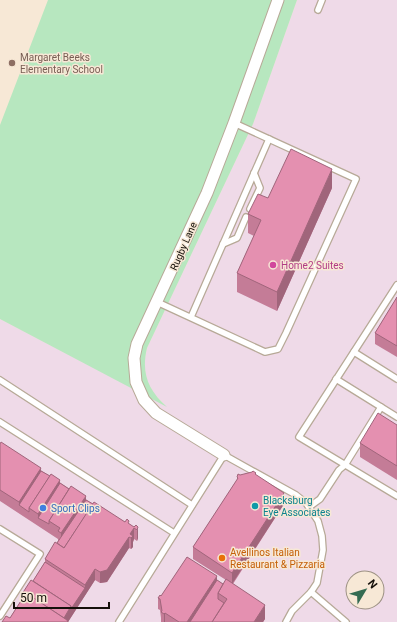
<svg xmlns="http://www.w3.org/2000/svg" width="397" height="622" font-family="Roboto,sans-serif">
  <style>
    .commercial { fill: #efdae8; fill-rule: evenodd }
    .green { fill: #b7e7bf }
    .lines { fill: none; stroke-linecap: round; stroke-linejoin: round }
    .lane-casing { stroke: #b7a997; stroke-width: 8 }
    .street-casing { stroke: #b7a997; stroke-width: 13 }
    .lane { stroke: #fff; stroke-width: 5.5 }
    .street { stroke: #fff; stroke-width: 11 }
    .wall { fill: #c47c97 }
    .shaded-wall { fill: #a0657b }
    .building { fill: #e490b0; stroke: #a0657b }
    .education-dot { fill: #8d6e63; stroke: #f7e8d6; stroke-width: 1.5 }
    .hotel-dot { fill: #d1479c; stroke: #f7e8d6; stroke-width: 1.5 }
    .culture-dot { fill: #0f9aa8; stroke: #f7e8d6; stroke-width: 1.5 }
    .shop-dot { fill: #3f7fe0; stroke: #f7e8d6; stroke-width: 1.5 }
    .food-dot { fill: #e8710a; stroke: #f7e8d6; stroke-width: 1.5 }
    .labels { text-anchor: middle; stroke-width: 3; stroke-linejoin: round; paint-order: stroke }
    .education-label { font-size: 10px; fill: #785e54; stroke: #f7e8d6; text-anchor: start }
    .street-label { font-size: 10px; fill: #15100a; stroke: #f7e8d6 }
    .hotel-label { font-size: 10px; fill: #b23c85; stroke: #f7e8d6; text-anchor: start }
    .culture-label { font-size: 10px; fill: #0d838f; stroke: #f7e8d6; text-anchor: start }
    .shop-label { font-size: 10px; fill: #366cbe; stroke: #f7e8d6; text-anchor: start }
    .food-label { font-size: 10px; fill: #c56008; stroke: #f7e8d6; text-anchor: start }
  </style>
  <rect width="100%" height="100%" fill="#f7e8d6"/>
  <!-- commercial -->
  <path class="commercial" d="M 297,0 L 397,0 L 397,622 L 0,622 L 0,319 L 165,405 L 155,395 L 147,381 L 144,364 L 147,348 L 253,124 ZM 353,578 L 377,578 L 377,602 L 353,602 Z"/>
  <!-- green -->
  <path class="green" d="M 48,0 L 297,0 L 253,124 L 147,348 C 141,373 148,390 167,407 L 0,319 L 0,125 Z"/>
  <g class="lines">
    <defs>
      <g id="lane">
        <polyline points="318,10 322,0"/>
        <polyline points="250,209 260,188 254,173"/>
        <polyline points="223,244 237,238 246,217"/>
        <polyline points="397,285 299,437 397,496"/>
        <polyline points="157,302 265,352 278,349 286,333 356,179 234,123"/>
        <polyline points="191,317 269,139"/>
        <polyline points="354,352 397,379"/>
        <polyline points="336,379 397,417"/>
        <polyline points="0,380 192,505"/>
        <polyline points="0,422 174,533"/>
        <polyline points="309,507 320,499 339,470 345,465 381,407"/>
        <polyline points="0,529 40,554 0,616"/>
        <polyline points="311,592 346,622"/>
        <polyline points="119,622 224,455 296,495 306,503 318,521 322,536 323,550 317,583 311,592 292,611 286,622"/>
      </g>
      <polyline id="street" points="224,455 156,413 144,400 136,382 134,358 137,344 207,193 234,123 278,0"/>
    </defs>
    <!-- lane casing -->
    <use href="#lane" class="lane-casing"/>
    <!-- street casing -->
    <use href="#street" class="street-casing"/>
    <!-- lane -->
    <use href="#lane" class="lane"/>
    <!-- street -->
    <use href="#street" class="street"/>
  </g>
  <!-- wall -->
  <g class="wall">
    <polygon points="332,188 277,311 237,292 237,273 254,236 248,233 248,214 268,198"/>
    <polygon points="397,297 397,357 375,344 375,333"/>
    <polygon points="397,425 397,480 360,457 360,443"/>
    <polygon points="0,444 93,504 134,527 136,525 138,538 137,541 134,539 133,542 133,547 131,549 129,548 107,582 100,583 95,580 68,622 2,622 10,618 22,599 22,594 33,581 45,562 45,559 58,541 58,539 0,501"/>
    <polygon points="240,475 256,475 284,504 233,584 265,619 263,622 161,622 161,618 160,610 158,609 158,598 161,596 217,580 223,584 226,580 193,559 193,547 237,480 237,477"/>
  </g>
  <!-- shaded-wall -->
  <g class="shaded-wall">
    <polygon points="332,169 332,188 277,311 277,292"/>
    <polygon points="41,468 41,479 19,505 19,502"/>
    <polygon points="60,480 60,491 38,518 38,514"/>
    <polygon points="284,493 284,504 232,584 232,573"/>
    <polygon points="86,496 86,507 61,545 61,533"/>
    <polygon points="138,527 138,538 137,541 137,530"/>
    <polygon points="134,528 134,539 133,542 133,547 131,549 131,538 130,534"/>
    <polygon points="129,537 129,548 107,582 100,583 100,572"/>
    <polygon points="95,569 95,580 68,622 63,622 63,620 71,606 85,588 85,585"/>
    <polygon points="217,576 217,588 195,622 187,622"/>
    <polygon points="265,605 265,619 263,622 254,622"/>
    <polygon points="165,613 165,622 164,622 164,614"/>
  </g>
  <!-- building -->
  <g class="building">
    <polygon points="291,149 332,169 277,292 237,273 261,220 248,214 258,194 268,198"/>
    <polygon points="397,297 397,346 375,333"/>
    <polygon points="378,413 397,425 397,466 360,443"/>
    <polygon points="1,442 41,468 19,502 0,490 0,444"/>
    <polygon points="41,471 50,476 29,508 29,512 19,505"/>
    <polygon points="253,471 256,473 255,474 284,493 232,573 193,547 238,478 237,477 238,474 240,475 252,472"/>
    <polygon points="51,474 60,480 38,514 29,508"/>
    <polygon points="60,483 69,489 49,521 49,524 38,518"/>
    <polygon points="71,486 86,496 61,533 58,531 60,528 49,521"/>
    <polygon points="86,500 93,504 64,548 57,543"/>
    <polygon points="94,502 125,522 127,519 129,521 128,523 134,527 136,525 138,527 137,530 134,528 130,534 133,536 131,538 129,537 107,570 100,572 95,569 85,585 45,559 55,542 64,548"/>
    <polygon points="187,557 217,576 187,622 179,622 165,613 164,614 161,612 162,611 160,599 158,598 160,595 161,596"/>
    <polygon points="45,562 85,588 71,609 71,606 33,581"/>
    <polygon points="226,579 265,605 254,622 212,622 227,599 218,593"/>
    <polygon points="31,580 71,606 64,618 26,593 24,596 22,594"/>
    <polygon points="217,580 223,584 218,593 218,599 224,603 212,622 190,622"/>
    <polygon points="26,593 67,620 68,622 2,622 6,616 10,618"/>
  </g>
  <!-- markers -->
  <circle class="education-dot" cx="12" cy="63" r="4"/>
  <circle class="hotel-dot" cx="273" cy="265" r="4"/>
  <circle class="culture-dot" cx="255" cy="506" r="4"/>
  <circle class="shop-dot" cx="43" cy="508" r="4"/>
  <circle class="food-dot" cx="222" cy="558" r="4"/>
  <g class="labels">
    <!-- education labels -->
    <g class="education-label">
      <text x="20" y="61">Margaret Beeks<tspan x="20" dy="12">Elementary School</tspan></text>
    </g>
    <!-- street labels -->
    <g class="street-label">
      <text transform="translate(183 246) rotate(-66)" y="4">Rugby Lane</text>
    </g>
    <!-- hotel labels -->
    <g class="hotel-label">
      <text x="281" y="269">Home2 Suites</text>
    </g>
    <!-- culture labels -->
    <g class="culture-label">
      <text x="263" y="504">Blacksburg<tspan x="263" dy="12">Eye Associates</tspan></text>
    </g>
    <!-- shop labels -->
    <g class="shop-label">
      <text x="51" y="512">Sport Clips</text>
    </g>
    <!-- food labels -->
    <g class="food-label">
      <text x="230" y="556">Avellinos Italian<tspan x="230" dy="12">Restaurant &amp; Pizzaria</tspan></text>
    </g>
  </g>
  <!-- north arrow -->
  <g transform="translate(365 590) rotate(52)"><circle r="19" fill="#f7e8d6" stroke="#9d9284"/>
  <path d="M0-3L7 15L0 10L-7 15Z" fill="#346b52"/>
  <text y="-6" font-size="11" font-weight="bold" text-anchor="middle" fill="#15100a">N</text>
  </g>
  <!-- scale -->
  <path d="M14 602v6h95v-6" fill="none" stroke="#15100a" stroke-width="2"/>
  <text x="20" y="602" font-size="12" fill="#15100a" stroke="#f7e8d6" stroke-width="3" paint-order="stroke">50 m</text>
</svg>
